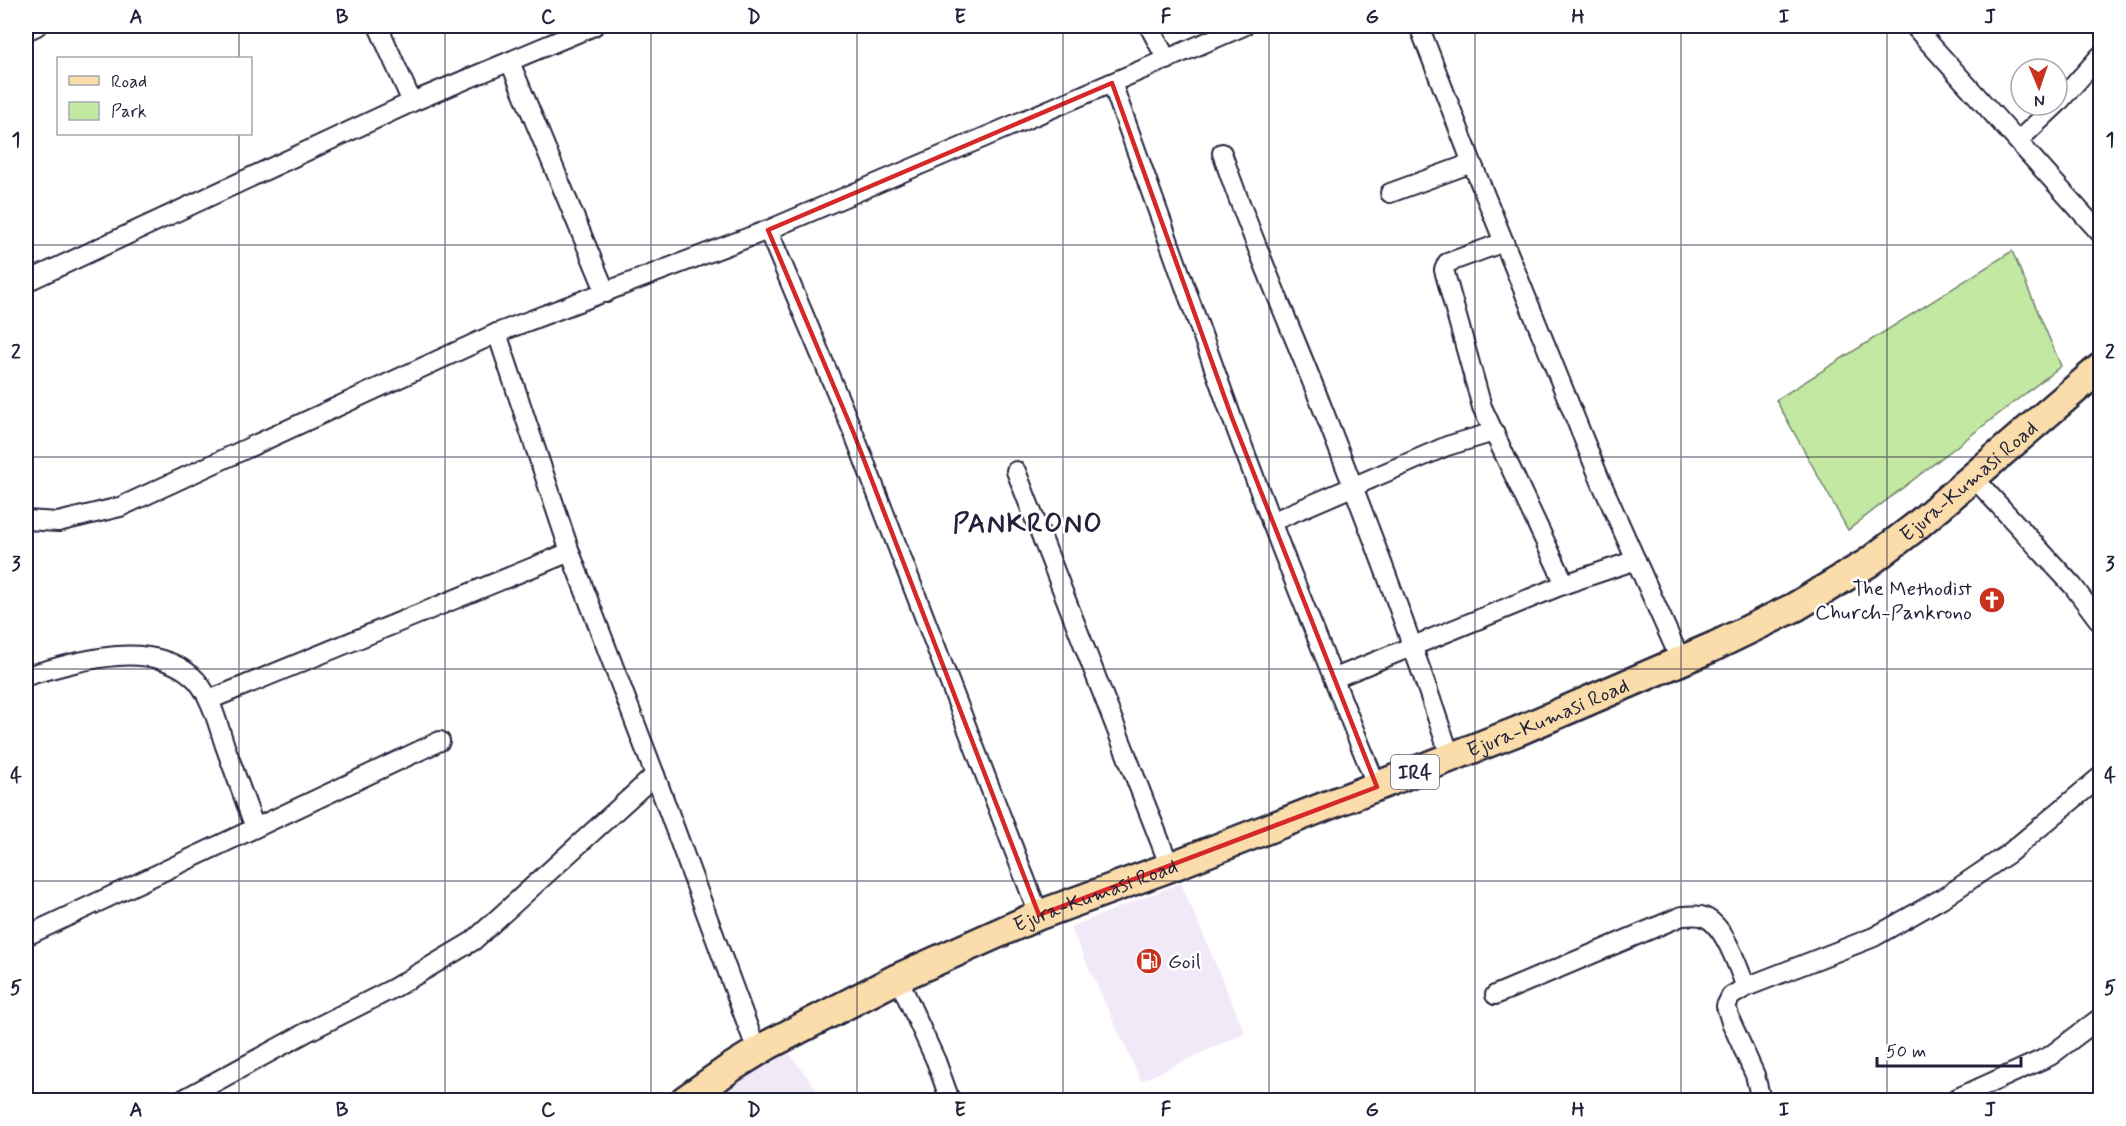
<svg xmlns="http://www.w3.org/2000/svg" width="2126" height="1126" font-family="Mynerve,sans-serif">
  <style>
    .built { fill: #f1e9f7 }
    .green { fill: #c2e8a2; stroke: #72856e; stroke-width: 1.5 }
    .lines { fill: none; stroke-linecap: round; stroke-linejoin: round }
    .minor-casing { stroke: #22223b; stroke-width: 22 }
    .primary-casing { stroke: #22223b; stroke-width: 33 }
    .minor { stroke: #fff; stroke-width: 18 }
    .primary { stroke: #fbddab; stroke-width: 28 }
    .marked { fill: none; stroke: #d62828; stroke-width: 4.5; stroke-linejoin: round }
    .grid { fill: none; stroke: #22223b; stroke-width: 1.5; stroke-opacity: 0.55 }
    .labels { text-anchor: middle; stroke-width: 5; stroke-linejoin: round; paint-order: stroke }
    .shield { fill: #fff; stroke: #646476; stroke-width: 1.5 }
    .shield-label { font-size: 20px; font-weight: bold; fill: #22223b }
    .street-label { font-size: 21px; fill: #22223b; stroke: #fff }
    .poi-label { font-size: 21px; fill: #22223b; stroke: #fff; text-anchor: end }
    .district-label { font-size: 27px; font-weight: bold; letter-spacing: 1.5px; fill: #22223b; stroke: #fff }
    .neatline { fill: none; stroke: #22223b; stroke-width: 2 }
    .grid-label { font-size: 20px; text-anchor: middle; font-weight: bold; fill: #22223b }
  </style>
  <rect width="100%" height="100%" fill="#fff"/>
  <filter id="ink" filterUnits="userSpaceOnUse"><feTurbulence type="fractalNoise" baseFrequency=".0167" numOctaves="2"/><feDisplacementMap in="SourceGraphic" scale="12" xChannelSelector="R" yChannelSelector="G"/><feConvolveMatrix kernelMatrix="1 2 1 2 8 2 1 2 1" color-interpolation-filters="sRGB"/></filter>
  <g filter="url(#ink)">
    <!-- built -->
    <g class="built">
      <polygon points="1181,883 1245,1033 1141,1081 1070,927"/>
      <polygon points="788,1051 824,1100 709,1100"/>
    </g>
    <!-- green -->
    <polygon class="green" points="2012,251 2061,366 1848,530 1776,400"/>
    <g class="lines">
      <defs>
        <g id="minor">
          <polyline points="378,26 412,102"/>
          <polyline points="1149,26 1167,60"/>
          <polyline points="1419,26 1472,163 1601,482 1680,659"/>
          <polyline points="1914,26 2100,233"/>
          <polyline points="26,31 37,26"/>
          <polyline points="510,62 606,293"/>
          <polyline points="1112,83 1232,418 1282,550 1377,787"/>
          <polyline points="2057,104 2100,56"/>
          <polyline points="2019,140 2056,105"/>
          <path d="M 1222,153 C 1251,239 1289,322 1322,407 C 1368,523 1412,640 1451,759"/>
          <polyline points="1390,193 1472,163"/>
          <polyline points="768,230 854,434 1039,915"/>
          <polyline points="1504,242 1447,263 1444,270 1482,407 1565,584 1636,560"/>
          <polyline points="26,282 412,102 594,26"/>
          <polyline points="497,333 570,552 655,775 757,1051"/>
          <polyline points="1016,471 1170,867"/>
          <polyline points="1974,478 2073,586 2100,622"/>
          <polyline points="26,520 58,522 120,507 497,333 768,230 1244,26"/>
          <polyline points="1271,522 1447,446 1494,432"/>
          <path d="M 26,676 C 76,662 148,638 192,676 C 210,691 218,725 225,746 C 235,773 245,800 255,828"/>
          <polyline points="1335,678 1565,584"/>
          <polyline points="209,700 570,552"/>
          <polyline points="26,936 440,741"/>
          <polyline points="898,978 936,1061 950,1100"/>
          <path d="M 1495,995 L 1682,916 C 1688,916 1695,915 1701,916 C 1724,921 1738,968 1746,987"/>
          <polyline points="182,1100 305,1033 394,988 473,941 655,775"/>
          <polyline points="1761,1100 1755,1075 1731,1022 1726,1006 1731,996 1746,987 1874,937 1946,896 2008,854 2100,777"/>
          <polyline points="1953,1100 2050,1056 2100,1018"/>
        </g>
        <g id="primary">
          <path id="s1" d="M 685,1100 L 729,1069 L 768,1045 L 898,978 L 1039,915 L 1170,867 L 1518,731 L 1715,646 L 1795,607 L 1868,563 L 1914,528 L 2100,368"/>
        </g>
      </defs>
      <!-- minor casing -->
      <use href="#minor" class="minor-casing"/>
      <!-- primary casing -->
      <use href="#primary" class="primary-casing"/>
      <!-- minor -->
      <use href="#minor" class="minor"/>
      <!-- primary -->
      <use href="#primary" class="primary"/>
    </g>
  </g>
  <!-- marked area -->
  <path class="marked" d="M 1112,83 L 1232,418 L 1377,787 L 1039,915 L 854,434 L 768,230 Z"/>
  <!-- grid -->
  <path class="grid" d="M 239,26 L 239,58M 445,26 L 445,1100M 651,26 L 651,1100M 857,26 L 857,1100M 1063,26 L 1063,1100M 1269,26 L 1269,1100M 1475,26 L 1475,1100M 1681,26 L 1681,1100M 1887,26 L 1887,1100M 239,134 L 239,1100M 26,245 L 2100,245M 26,457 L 2100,457M 26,669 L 2100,669M 26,881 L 2100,881"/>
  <!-- icons -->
  <defs>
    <symbol id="church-disc" viewBox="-11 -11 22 22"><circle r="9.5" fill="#c8321e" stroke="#fff"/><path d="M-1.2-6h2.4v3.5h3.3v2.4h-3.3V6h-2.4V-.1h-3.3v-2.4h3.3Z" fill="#fff"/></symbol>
    <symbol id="fuel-disc" viewBox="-11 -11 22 22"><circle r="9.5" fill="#c8321e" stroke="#fff"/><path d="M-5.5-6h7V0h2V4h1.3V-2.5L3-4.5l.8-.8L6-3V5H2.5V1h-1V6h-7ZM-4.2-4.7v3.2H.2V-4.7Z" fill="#fff"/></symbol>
  </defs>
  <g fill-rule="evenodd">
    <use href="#church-disc" x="1977" y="585" width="30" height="30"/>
    <use href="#fuel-disc" x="1134" y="946" width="30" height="30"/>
  </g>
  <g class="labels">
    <!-- shield labels -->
    <rect class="shield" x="1391" y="755" width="48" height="34" rx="4.5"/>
    <g class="shield-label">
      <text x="1415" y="779">IR4</text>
    </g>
    <!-- street labels -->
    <g class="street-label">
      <text dy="7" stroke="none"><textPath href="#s1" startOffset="1432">Ejura-Kumasi Road</textPath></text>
      <text dy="7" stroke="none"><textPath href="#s1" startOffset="946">Ejura-Kumasi Road</textPath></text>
      <text dy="7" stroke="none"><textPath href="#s1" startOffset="460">Ejura-Kumasi Road</textPath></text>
    </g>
    <!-- poi labels -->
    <g class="poi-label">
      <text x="1972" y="595">The Methodist<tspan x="1972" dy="24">Church-Pankrono</tspan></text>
      <text x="1168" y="968" text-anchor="start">Goil</text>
    </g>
    <!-- district labels -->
    <g class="district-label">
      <text x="1028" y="532">PANKRONO</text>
    </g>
  </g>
  <!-- margin -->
  <rect width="2126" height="1126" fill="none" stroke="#fff" stroke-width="66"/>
  <!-- legend -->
  <rect x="57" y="57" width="195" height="78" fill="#ffffff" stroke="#a7a7b1" stroke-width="1.5"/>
  <rect x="69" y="76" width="30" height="9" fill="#fbddab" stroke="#a7a7b1" stroke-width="1.5"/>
  <text x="111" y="87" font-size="18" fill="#22223b">Road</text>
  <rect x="69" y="102" width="30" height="18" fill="#c2e8a2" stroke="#a7a7b1" stroke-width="1.5"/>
  <text x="111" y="117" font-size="18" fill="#22223b">Park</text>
  <!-- north arrow -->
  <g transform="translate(2039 87) rotate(178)"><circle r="28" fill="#ffffff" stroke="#a7a7b1" stroke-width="1.5"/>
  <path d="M0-4.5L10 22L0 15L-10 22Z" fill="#c8321e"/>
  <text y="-9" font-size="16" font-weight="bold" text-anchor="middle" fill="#22223b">N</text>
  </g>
  <!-- scale -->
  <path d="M1877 1057v9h144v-9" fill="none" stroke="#22223b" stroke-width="3"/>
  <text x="1886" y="1057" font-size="18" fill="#22223b" stroke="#ffffff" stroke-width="4.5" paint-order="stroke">50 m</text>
  <rect x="33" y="33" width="2060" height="1060" class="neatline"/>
  <g class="grid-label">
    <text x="136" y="23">A</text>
    <text x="342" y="23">B</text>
    <text x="548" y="23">C</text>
    <text x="754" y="23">D</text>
    <text x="960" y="23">E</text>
    <text x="1166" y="23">F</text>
    <text x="1372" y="23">G</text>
    <text x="1578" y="23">H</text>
    <text x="1784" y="23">I</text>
    <text x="1990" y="23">J</text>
    <text x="16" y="146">1</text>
    <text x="2110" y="146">1</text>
    <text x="16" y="358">2</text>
    <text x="2110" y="358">2</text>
    <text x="16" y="570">3</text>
    <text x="2110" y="570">3</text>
    <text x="16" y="782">4</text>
    <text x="2110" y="782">4</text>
    <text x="16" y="994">5</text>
    <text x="2110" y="994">5</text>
    <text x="136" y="1116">A</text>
    <text x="342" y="1116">B</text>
    <text x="548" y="1116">C</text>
    <text x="754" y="1116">D</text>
    <text x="960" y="1116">E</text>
    <text x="1166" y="1116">F</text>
    <text x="1372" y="1116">G</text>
    <text x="1578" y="1116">H</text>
    <text x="1784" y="1116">I</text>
    <text x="1990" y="1116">J</text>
  </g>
</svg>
